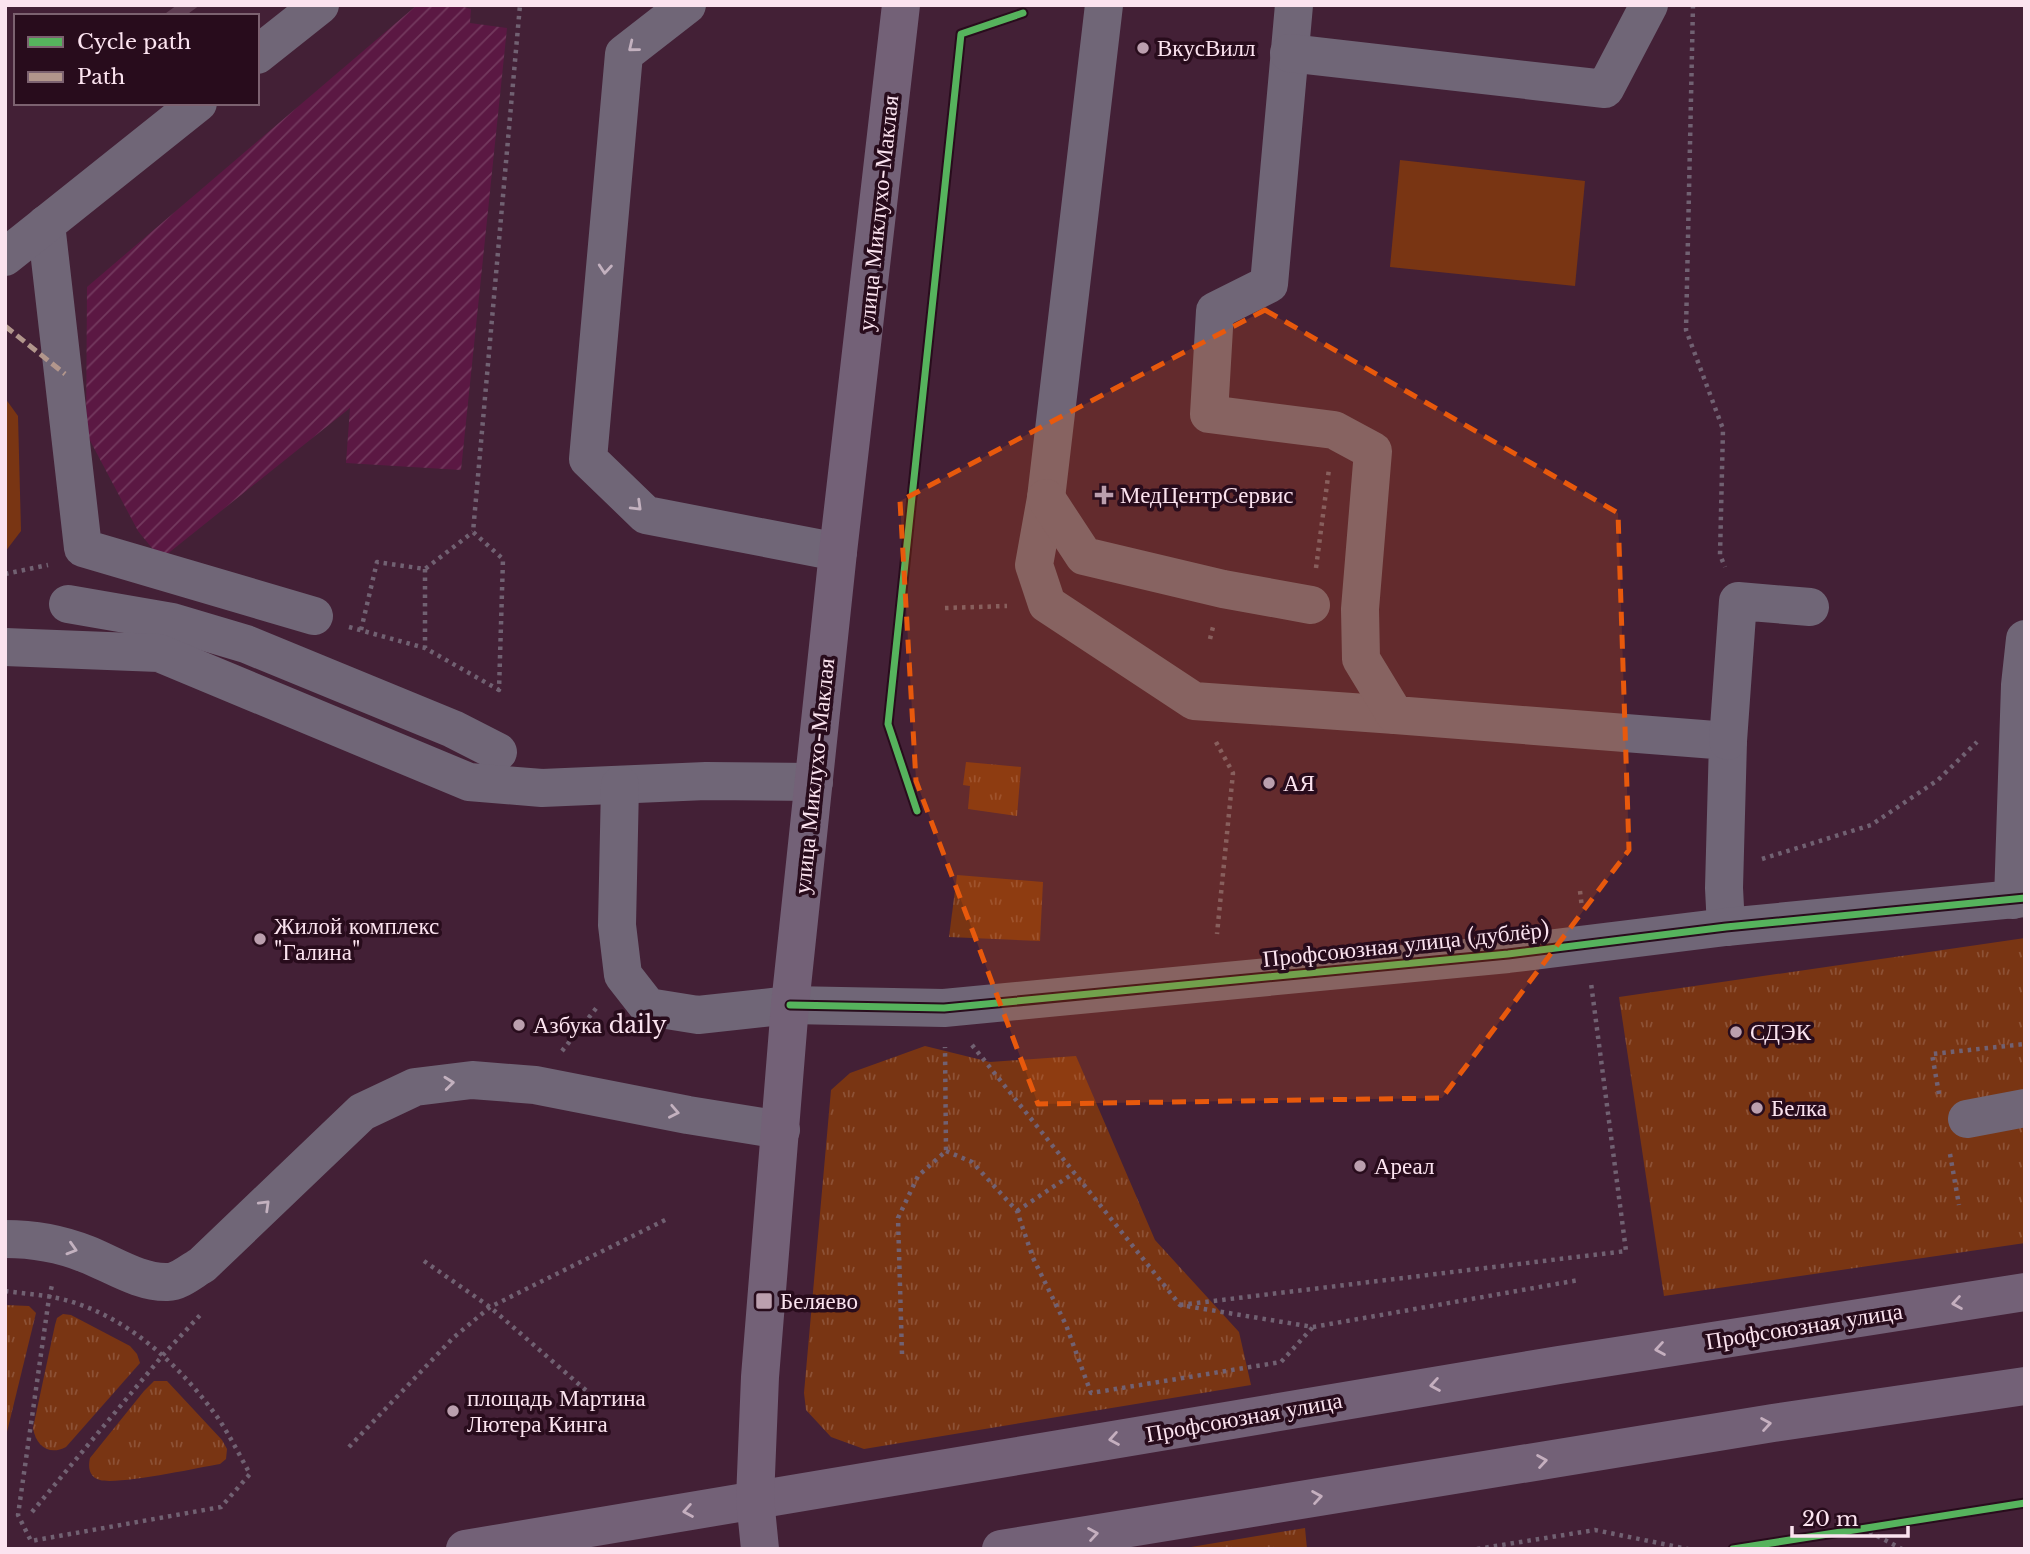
<svg xmlns="http://www.w3.org/2000/svg" width="2030" height="1554" font-family="'Libre Baskerville',serif">
  <style>
    .industrial { fill: url(#industrial-furrows) }
    .grass { fill: url(#grass-tufts) }
    .park { fill: #793513 }
    .lines { fill: none; stroke-linecap: round; stroke-linejoin: round }
    .minor-tunnel { stroke: #5f3d52; stroke-width: 38; stroke-dasharray: 38 19; stroke-linecap: butt }
    .path { stroke: #716172; stroke-width: 4.5; stroke-dasharray: 3.5 5; stroke-linecap: butt }
    .minor { stroke: #706677; stroke-width: 38 }
    .major { stroke: #736177; stroke-width: 38 }
    .quiet { stroke: #b2968c; stroke-width: 5; stroke-dasharray: 10 5; stroke-linecap: butt }
    .cycleway-casing { stroke: #280c1c; stroke-width: 11 }
    .cycleway { stroke: #56b35d; stroke-width: 7 }
    .oneway { stroke: #c3b1bf }
    .oneway2 { stroke: #c5afbf }
    .marked { fill: #e8590c; fill-opacity: 0.2; stroke: #e8590c; stroke-width: 5; stroke-dasharray: 14 9; stroke-linejoin: round }
    .poi-dot { fill: #bb9fae; stroke: #280c1c; stroke-width: 2.5 }
    .labels { text-anchor: middle; stroke-width: 7; stroke-linejoin: round; paint-order: stroke }
    .poi-label { font-size: 23px; fill: #fbe3ef; stroke: #280c1c; text-anchor: start }
    .street-label { font-size: 23px; fill: #fbe3ef; stroke: #280c1c }
  </style>
  <defs>
    <pattern id="industrial-furrows" width="10" height="10" patternUnits="userSpaceOnUse" patternTransform="scale(1.75)"><rect width="10" height="10" fill="#5b1843"/><path d="M-1 1l2-2M0 10L10 0M9 11l2-2" fill="none" stroke="#73395e"/></pattern>
    <pattern id="grass-tufts" width="24" height="20" patternUnits="userSpaceOnUse" patternTransform="scale(1.75)"><rect width="24" height="20" fill="#793513"/><path d="M3 7l-1-3M5 7V3M7 7l1-3M15 17l-1-3M17 17v-4M19 17l1-3" fill="none" stroke="#8d5236"/></pattern>
  </defs>
  <rect width="100%" height="100%" fill="#432036"/>
  <!-- industrial -->
  <polygon class="industrial" points="417,5 457,5 471,9 470,23 507,28 461,470 346,463 350,408 161,559 138,531 86,433 87,287"/>
  <!-- grass -->
  <g class="grass">
    <polygon points="966,762 1021,767 1017,816 968,809 970,786 963,785"/>
    <polygon points="957,875 1043,882 1040,941 949,937"/>
    <polygon points="2025,938 2025,1243 1664,1296 1619,997"/>
    <polygon points="925,1046 990,1062 1076,1056 1155,1240 1239,1332 1251,1385 864,1449 831,1437 806,1410 804,1393 831,1090 850,1073"/>
    <polygon points="5,1305 29,1306 36,1313 5,1440"/>
    <path d="M 63,1314 L 71,1315 L 130,1346 L 137,1354 L 140,1363 L 66,1447 C 49,1456 36,1446 33,1428 L 55,1325 L 57,1318 Z"/>
    <path d="M 154,1381 L 167,1381 L 222,1440 L 227,1449 L 226,1459 L 220,1464 C 197,1468 118,1485 100,1480 C 89,1477 88,1467 90,1458 L 144,1391 Z"/>
    <polygon points="1305,1528 1307,1549 1179,1549"/>
  </g>
  <!-- park -->
  <g class="park">
    <polygon points="1400,160 1585,181 1575,286 1390,267"/>
    <polygon points="5,398 18,416 21,531 5,552"/>
  </g>
  <g class="lines">
    <!-- minor-tunnel -->
    <polyline class="minor-tunnel" points="177,5 185,16"/>
    <!-- path -->
    <g class="path">
      <polyline points="1693,5 1686,330 1723,429 1720,555 1725,567"/>
      <polyline points="1316,568 1329,469"/>
      <polyline points="425,569 425,648"/>
      <polyline points="5,574 48,565"/>
      <polyline points="945,608 1007,606"/>
      <polyline points="349,627 425,648 499,690 503,559 473,532 520,5"/>
      <polyline points="361,630 377,562 425,569 473,532"/>
      <polyline points="1210,639 1213,627"/>
      <polyline points="1216,742 1233,773 1217,934"/>
      <polyline points="1762,859 1871,825 1938,780 1977,742"/>
      <polyline points="1580,891 1582,908"/>
      <polyline points="972,1045 1180,1305 1313,1327 1579,1280"/>
      <polyline points="562,1051 598,1006"/>
      <polyline points="1939,1094 1932,1054 2025,1044"/>
      <polyline points="946,1151 972,1162 1017,1211 1033,1258 1066,1325 1091,1393 1281,1362 1313,1327"/>
      <polyline points="1950,1154 1959,1205"/>
      <polyline points="1017,1211 1074,1173"/>
      <polyline points="424,1261 490,1307 604,1406"/>
      <path d="M 5,1291 C 26,1294 49,1295 69,1301 C 131,1319 181,1367 218,1418 C 230,1436 240,1456 250,1474 L 221,1507 L 31,1541 L 18,1515 L 49,1298 L 52,1285"/>
      <polyline points="1180,1305 1626,1251 1591,983"/>
      <polyline points="902,1354 898,1218 918,1176 946,1151 945,1047"/>
      <polyline points="349,1447 453,1338 490,1307 669,1218"/>
      <polyline points="32,1512 163,1355 202,1313"/>
      <polyline points="1862,1528 1902,1549"/>
      <polyline points="1477,1549 1595,1530 1688,1549"/>
    </g>
    <!-- minor -->
    <g class="minor">
      <polyline points="687,5 624,54 588,459 646,515 838,552"/>
      <polyline points="1104,5 1046,498 1034,565 1047,604 1194,701 1395,715"/>
      <polyline points="1294,5 1269,284 1215,311 1209,414 1334,430 1373,451 1360,609 1361,659 1395,715 1728,741 1724,888 1726,927"/>
      <polyline points="1289,53 1605,89 1649,5"/>
      <polyline points="257,55 320,5"/>
      <polyline points="46,224 83,548 314,616"/>
      <polyline points="5,257 198,103"/>
      <polyline points="1046,498 1084,556 1223,589 1311,605"/>
      <polyline points="68,604 172,622 246,644 453,729 498,752"/>
      <polyline points="5,647 159,653 469,782 542,788 706,781 814,782"/>
      <polyline points="1728,741 1738,601 1810,607"/>
      <polyline points="620,785 617,925 623,975 648,1007 698,1015 790,1005 944,1008 1508,954 1726,927 2025,898"/>
      <polyline points="2013,900 2020,685 2025,639"/>
      <polyline points="1967,1119 2025,1108"/>
      <path d="M 5,1239 C 32,1239 61,1244 86,1254 C 112,1264 139,1283 168,1282 C 179,1282 193,1270 202,1265 L 362,1112 L 415,1087 L 472,1080 L 535,1085 L 688,1115 L 781,1130"/>
    </g>
    <!-- major -->
    <g class="major">
      <polyline points="465,1549 1559,1365 2025,1292"/>
      <polyline points="760,1549 755,1499 760,1377 790,1005 838,552 901,5"/>
      <polyline points="1001,1549 1773,1423 2025,1386"/>
    </g>
    <!-- quiet -->
    <polyline class="quiet" points="5,326 65,374"/>
    <defs>
      <g id="cycleway">
        <polyline points="917,811 888,724 961,34 1023,13"/>
        <polyline points="790,1005 944,1008 1508,954 1726,927 2025,898"/>
        <polyline points="1733,1549 2025,1503"/>
      </g>
    </defs>
    <!-- cycleway casing -->
    <use href="#cycleway" class="cycleway-casing"/>
    <!-- cycleway -->
    <use href="#cycleway" class="cycleway"/>
  </g>
  <!-- one-way arrows -->
  <defs><path id="oneway-chevron" d="M-2-3.5L2.5 0L-2 3.5" fill="none" stroke-width="1.6" stroke-linecap="round" stroke-linejoin="round" transform="scale(1.75)"/></defs>
  <g class="oneway">
    <use href="#oneway-chevron" transform="translate(633 47) rotate(141)"/>
    <use href="#oneway-chevron" transform="translate(605 269) rotate(95)"/>
    <use href="#oneway-chevron" transform="translate(637 506) rotate(44)"/>
    <use href="#oneway-chevron" transform="translate(449 1083) rotate(-6)"/>
    <use href="#oneway-chevron" transform="translate(674 1112) rotate(11)"/>
    <use href="#oneway-chevron" transform="translate(265 1205) rotate(-44)"/>
    <use href="#oneway-chevron" transform="translate(72 1249) rotate(17)"/>
  </g>
  <g class="oneway2">
    <use href="#oneway-chevron" transform="translate(1957 1303) rotate(171)"/>
    <use href="#oneway-chevron" transform="translate(1660 1349) rotate(171)"/>
    <use href="#oneway-chevron" transform="translate(1435 1385) rotate(170)"/>
    <use href="#oneway-chevron" transform="translate(1766 1424) rotate(-9)"/>
    <use href="#oneway-chevron" transform="translate(1114 1439) rotate(170)"/>
    <use href="#oneway-chevron" transform="translate(1542 1461) rotate(-9)"/>
    <use href="#oneway-chevron" transform="translate(1317 1497) rotate(-9)"/>
    <use href="#oneway-chevron" transform="translate(688 1511) rotate(170)"/>
    <use href="#oneway-chevron" transform="translate(1093 1534) rotate(-9)"/>
  </g>
  <!-- marked area -->
  <path class="marked" d="M 1265,310 L 1618,513 L 1629,850 L 1442,1098 L 1038,1104 L 916,781 L 900,501 Z"/>
  <!-- markers -->
  <g class="poi-dot">
    <circle cx="1143" cy="48" r="7"/>
    <path d="M1100.5 484.5h7v7h7v7h-7v7h-7v-7h-7v-7h7z"/>
    <circle cx="1269" cy="783" r="7"/>
    <circle cx="260" cy="939" r="7"/>
    <circle cx="519" cy="1025" r="7"/>
    <circle cx="1736" cy="1032" r="7"/>
    <circle cx="1757" cy="1108" r="7"/>
    <circle cx="1360" cy="1166" r="7"/>
    <rect x="755" y="1292" width="18" height="18" rx="3.5"/>
    <circle cx="453" cy="1411" r="7"/>
  </g>
  <g class="labels">
    <!-- poi labels -->
    <g class="poi-label">
      <text x="1157" y="56">ВкусВилл</text>
      <text x="1120" y="503">МедЦентрСервис</text>
      <text x="1283" y="791">АЯ</text>
      <text x="274" y="934">Жилой комплекс<tspan x="274" dy="26">"Галина"</tspan></text>
      <text x="533" y="1033">Азбука daily</text>
      <text x="1750" y="1040">СДЭК</text>
      <text x="1771" y="1116">Белка</text>
      <text x="1374" y="1174">Ареал</text>
      <text x="780" y="1309">Беляево</text>
      <text x="467" y="1406">площадь Мартина<tspan x="467" dy="26">Лютера Кинга</tspan></text>
    </g>
    <!-- street labels -->
    <g class="street-label">
      <text transform="translate(878 213) rotate(-84)" y="8">улица Миклухо-Маклая</text>
      <text transform="translate(814 776) rotate(-84)" y="8">улица Миклухо-Маклая</text>
      <text transform="translate(1406 944) rotate(-6)" y="8">Профсоюзная улица (дублёр)</text>
      <text transform="translate(1804 1326) rotate(-9)" y="8">Профсоюзная улица</text>
      <text transform="translate(1244 1417) rotate(-10)" y="8">Профсоюзная улица</text>
    </g>
  </g>
  <!-- border -->
  <rect width="2030" height="1554" fill="none" stroke="#fbe3ef" stroke-width="14"/>
  <!-- legend -->
  <rect x="14" y="14" width="245" height="91" fill="#280c1c" stroke="#7c6270" stroke-width="2"/>
  <rect x="28" y="37" width="35" height="10" fill="#56b35d" stroke="#7c6270" stroke-width="2"/>
  <text x="77" y="49" font-size="21" fill="#fbe3ef">Cycle path</text>
  <rect x="28" y="72" width="35" height="10" fill="#b2968c" stroke="#7c6270" stroke-width="2"/>
  <text x="77" y="84" font-size="21" fill="#fbe3ef">Path</text>
  <!-- scale -->
  <path d="M1792 1526v10h116v-10" fill="none" stroke="#fbe3ef" stroke-width="3.5"/>
  <text x="1802" y="1526" font-size="21" fill="#fbe3ef" stroke="#280c1c" stroke-width="5" paint-order="stroke">20 m</text>
</svg>
